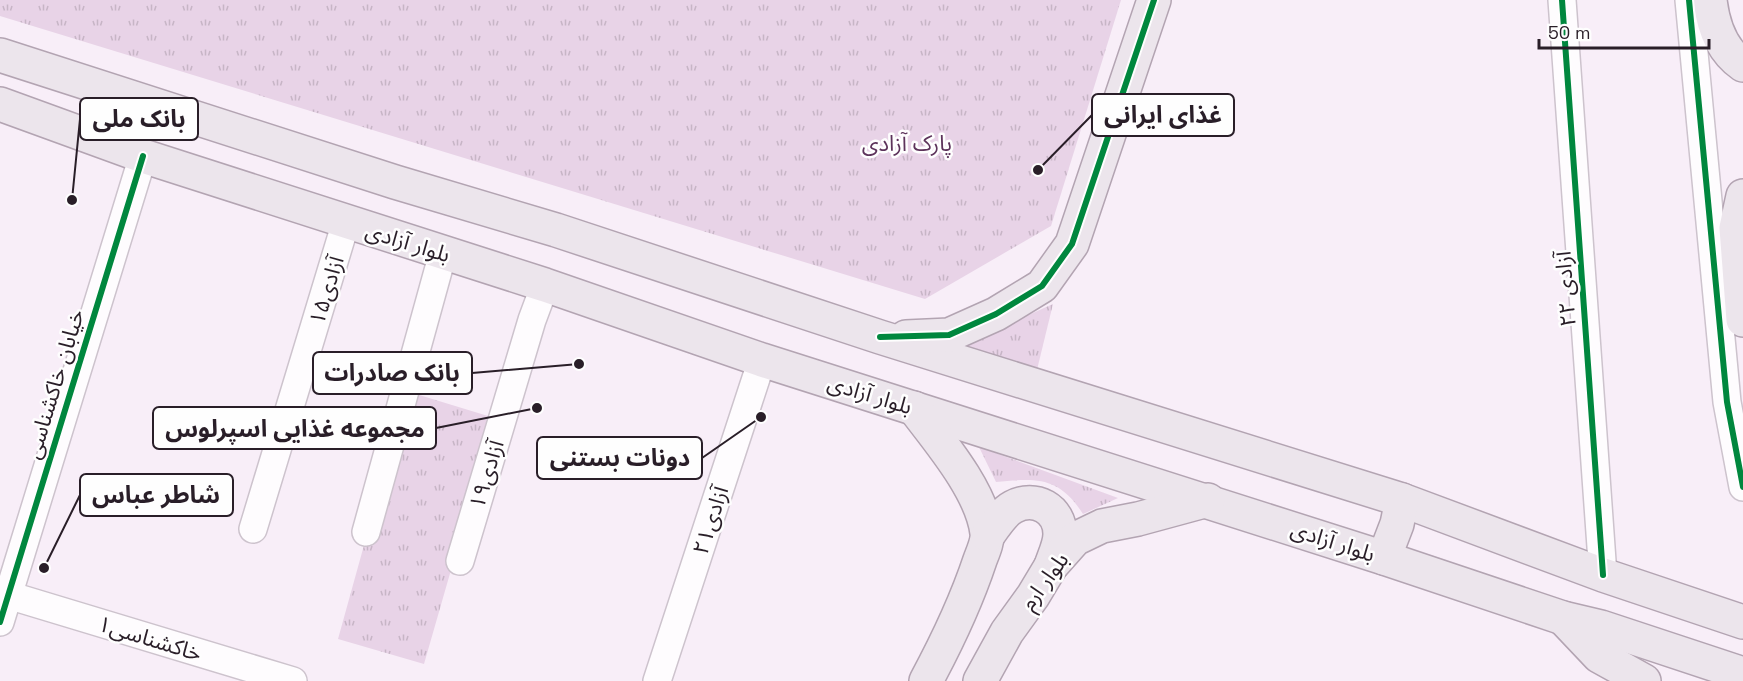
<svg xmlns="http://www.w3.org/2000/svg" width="1743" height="681" font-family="'Space Grotesk','Noto Sans Arabic',sans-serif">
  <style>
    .grass { fill: url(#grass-tufts) }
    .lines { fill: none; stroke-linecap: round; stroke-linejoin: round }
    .minor-casing { stroke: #cdc3cd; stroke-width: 30 }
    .major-casing { stroke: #b3a4b2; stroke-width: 36 }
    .minor { stroke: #fefcfe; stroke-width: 27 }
    .major { stroke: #ece5ec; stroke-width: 33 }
    .cycleway-casing { stroke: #fefefe; stroke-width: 10 }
    .cycleway { stroke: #00873e; stroke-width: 6 }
    .labels { text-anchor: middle; stroke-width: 5; stroke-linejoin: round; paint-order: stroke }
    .park-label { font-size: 22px; fill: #5d335b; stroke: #fefefe }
    .street-label { font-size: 22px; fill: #291e28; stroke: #fefefe }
    .leader { fill: none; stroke: #291e28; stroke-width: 2 }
    .callout-dot { fill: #291e28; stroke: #fefefe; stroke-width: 2 }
    .callout { fill: #fefefe; stroke: #291e28; stroke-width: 2 }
    .callout-label { font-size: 24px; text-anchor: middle; font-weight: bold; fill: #291e28 }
  </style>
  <defs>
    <pattern id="grass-tufts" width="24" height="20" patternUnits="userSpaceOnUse" patternTransform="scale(1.5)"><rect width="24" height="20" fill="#e8d3e7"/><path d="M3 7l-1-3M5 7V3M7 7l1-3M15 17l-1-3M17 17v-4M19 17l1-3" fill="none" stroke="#c7b5c6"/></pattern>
  </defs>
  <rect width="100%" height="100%" fill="#f8eef8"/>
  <!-- grass -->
  <g class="grass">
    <polygon points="0,0 1121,0 1051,226 925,299 0,16"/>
    <polygon points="1053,304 1035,378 943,353"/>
    <polygon points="416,394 488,416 446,561 453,563 424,664 338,639 366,538"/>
    <path d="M 979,447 L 1118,498 L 1083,514 C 1059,476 1036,478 996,482 Z"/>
  </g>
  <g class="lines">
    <defs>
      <g id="minor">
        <polyline points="1562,0 1603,575"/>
        <polyline points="1689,0 1727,402 1743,487"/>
        <polyline points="253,529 346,222"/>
        <polyline points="366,532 443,253"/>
        <polyline points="460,561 532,320 545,285"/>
        <polyline points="8,595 293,681"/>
        <polyline points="0,622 143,156"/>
        <polyline points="657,681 762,360"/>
      </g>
      <g id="major">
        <path d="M 1710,0 C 1713,26 1721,50 1743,65"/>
        <polyline points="0,55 395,182 556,230 880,337 1402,500 1603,575 1743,622"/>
        <polyline points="0,104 143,156 545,285 762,360 1384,558 1563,618 1601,627 1743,674"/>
        <polyline points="1743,196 1736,228 1743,320"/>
        <polyline points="906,337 949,335 996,314 1042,286 1072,244 1154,0"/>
        <path d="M 914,408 C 939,441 982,491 987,533 C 988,541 983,552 980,560 C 966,602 947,642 926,681"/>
        <path d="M 988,535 C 995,526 1002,513 1013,507 C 1035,495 1060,509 1060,534 C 1060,545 1054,556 1051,566"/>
        <polyline points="1384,558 1397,524 1402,500"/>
        <polyline points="1563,618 1599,656 1644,681"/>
        <polyline points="980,681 1007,632 1033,596 1051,566 1075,539 1102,526 1138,519 1208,500"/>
      </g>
    </defs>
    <!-- minor casing -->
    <use href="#minor" class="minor-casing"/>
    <!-- major casing -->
    <use href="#major" class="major-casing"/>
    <!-- minor -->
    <use href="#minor" class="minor"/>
    <!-- major -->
    <use href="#major" class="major"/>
    <defs>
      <g id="cycleway">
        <polyline points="1562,0 1603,575"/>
        <polyline points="1689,0 1727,402 1743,487"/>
        <polyline points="880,337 949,335 996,314 1042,286 1072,244 1154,0"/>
        <polyline points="0,622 143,156"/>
      </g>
    </defs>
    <!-- cycleway casing -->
    <use href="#cycleway" class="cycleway-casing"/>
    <!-- cycleway -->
    <use href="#cycleway" class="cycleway"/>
  </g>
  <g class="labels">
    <!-- park labels -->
    <g class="park-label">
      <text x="907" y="151">پارک آزادی</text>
    </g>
    <!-- street labels -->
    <g class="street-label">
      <text transform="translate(408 242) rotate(17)" y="8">بلوار آزادی</text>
      <text transform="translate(1565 289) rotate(-94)" y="8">آزادی ۲۲</text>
      <text transform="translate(326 290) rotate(-73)" y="8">آزادی۱۵</text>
      <text transform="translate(54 384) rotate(-73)" y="8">خیابان خاکشناسی</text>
      <text transform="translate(870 394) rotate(17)" y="8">بلوار آزادی</text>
      <text transform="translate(486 474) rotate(-73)" y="8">آزادی۱۹</text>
      <text transform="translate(710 520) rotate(-72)" y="8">آزادی۲۱</text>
      <text transform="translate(1333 541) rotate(18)" y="8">بلوار آزادی</text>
      <text transform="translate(1044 581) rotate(-54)" y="8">بلوار ارم</text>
      <text transform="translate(150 638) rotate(17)" y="8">خاکشناسی۱</text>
    </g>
  </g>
  <!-- callouts -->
  <path class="leader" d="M1038 170L1092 115M72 200L80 119M579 364L472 373M537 408L436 428M761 417L702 458M44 568L80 495"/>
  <g class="callout-dot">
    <circle cx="1038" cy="170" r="6"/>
    <circle cx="72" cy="200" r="6"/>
    <circle cx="579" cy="364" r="6"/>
    <circle cx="537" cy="408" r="6"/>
    <circle cx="761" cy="417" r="6"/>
    <circle cx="44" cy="568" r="6"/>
  </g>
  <g class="callout">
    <rect x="1092" y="94" width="142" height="42" rx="6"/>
    <rect x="80" y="98" width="118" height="42" rx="6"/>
    <rect x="313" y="352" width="159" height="42" rx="6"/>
    <rect x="153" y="407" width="283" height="42" rx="6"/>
    <rect x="537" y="437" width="165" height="42" rx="6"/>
    <rect x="80" y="474" width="153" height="42" rx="6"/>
  </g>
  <g class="callout-label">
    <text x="1163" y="123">غذای ایرانی</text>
    <text x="139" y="127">بانک ملی</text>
    <text x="392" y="381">بانک صادرات</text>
    <text x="295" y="437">مجموعه غذایی اسپرلوس</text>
    <text x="620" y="466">دونات بستنی</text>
    <text x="156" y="503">شاطر عباس</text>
  </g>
  <!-- scale -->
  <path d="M1539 39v9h170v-9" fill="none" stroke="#291e28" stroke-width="3"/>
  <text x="1548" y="39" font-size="18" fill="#291e28" stroke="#fefefe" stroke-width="4.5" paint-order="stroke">50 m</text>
</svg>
